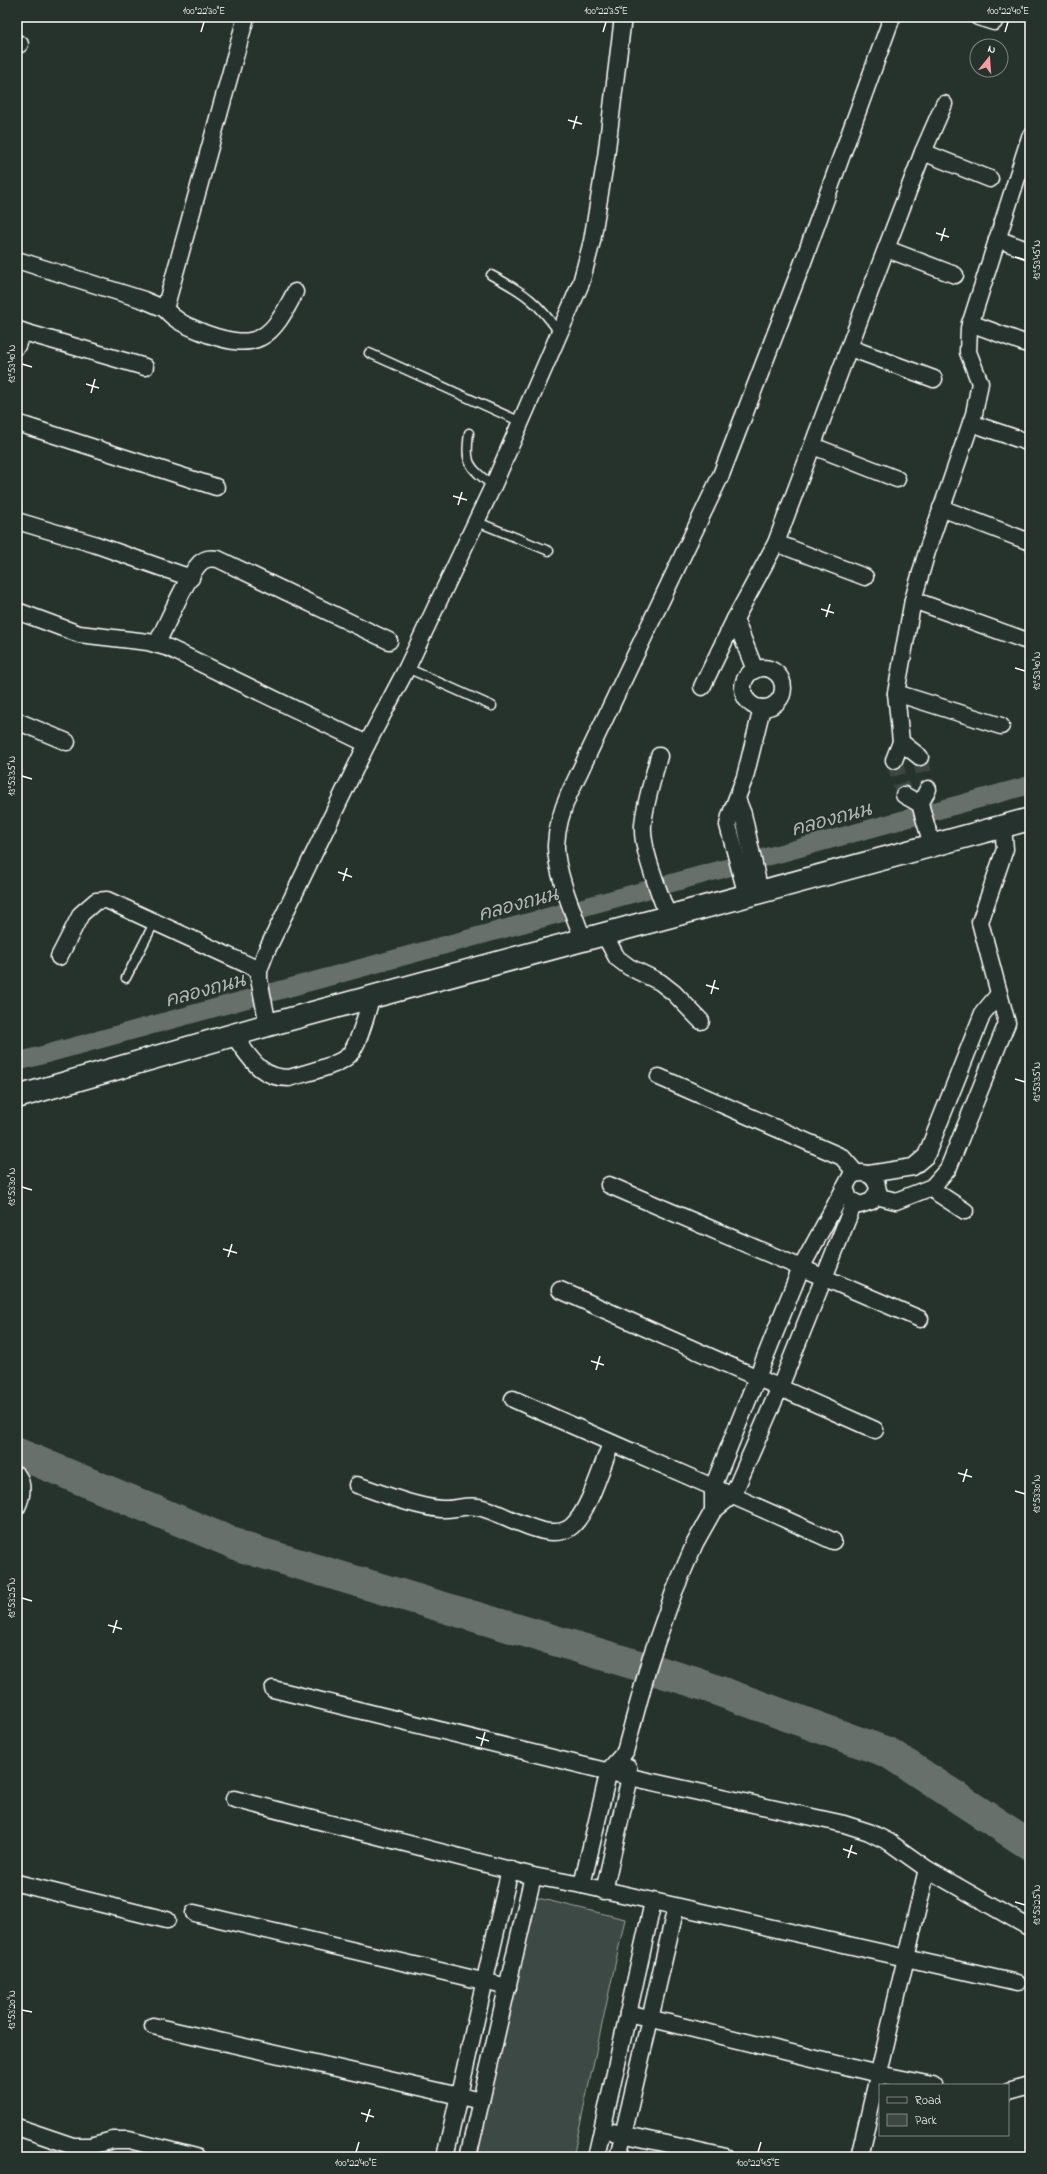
<svg xmlns="http://www.w3.org/2000/svg" width="1047" height="2174" font-family="'Indie Flower','Playpen Sans Thai',sans-serif">
  <style>
    .green { fill: #3e4944; stroke: #9ea4a2 }
    .lines { fill: none; stroke-linecap: round; stroke-linejoin: round }
    .canal { stroke: #67706c; stroke-width: 18 }
    .river { stroke: #67706c; stroke-width: 31 }
    .street-tunnel { stroke: #3c4742; stroke-width: 16; stroke-dasharray: 16 8; stroke-linecap: butt }
    .lane-casing { stroke: #fff; stroke-width: 11 }
    .street-casing { stroke: #fff; stroke-width: 19 }
    .secondary-casing { stroke: #fff; stroke-width: 25 }
    .lane { stroke: #26332d; stroke-width: 8 }
    .street { stroke: #26332d; stroke-width: 16 }
    .secondary { stroke: #26332d; stroke-width: 22 }
    .ticks { fill: none; stroke: #fff; stroke-width: 1.5 }
    .labels { text-anchor: middle; stroke-width: 3; stroke-linejoin: round; paint-order: stroke }
    .water-label { font-size: 19px; font-style: italic; fill: #b3b8b6; stroke: #26332d }
    .neatline { fill: none; stroke: #fff; stroke-width: 1.5 }
    .ticks-label { font-size: 10px; text-anchor: middle; fill: #fff }
  </style>
  <rect width="100%" height="100%" fill="#26332d"/>
  <filter id="ink" filterUnits="userSpaceOnUse"><feTurbulence type="fractalNoise" baseFrequency=".025" numOctaves="2"/><feDisplacementMap in="SourceGraphic" scale="8" xChannelSelector="R" yChannelSelector="G"/><feConvolveMatrix kernelMatrix="1 2 1 2 8 2 1 2 1" color-interpolation-filters="sRGB"/></filter>
  <g filter="url(#ink)">
    <!-- green -->
    <polygon class="green" points="521,1894 625,1919 573,2157 462,2157"/>
    <g class="lines">
      <!-- canal -->
      <polyline class="canal" points="17,1062 1030,785"/>
      <!-- river -->
      <polyline class="river" points="17,1453 245,1548 694,1682 889,1753 1030,1845"/>
      <!-- street-tunnel -->
      <g class="street-tunnel">
        <polyline points="920,757 928,789"/>
        <polyline points="894,760 904,795"/>
      </g>
      <defs>
        <g id="lane">
          <path d="M 491,275 C 524,292 539,303 560,334"/>
          <polyline points="369,353 521,422"/>
          <path d="M 469,433 C 465,464 468,466 493,486"/>
          <polyline points="475,521 549,551"/>
          <polyline points="407,668 492,706"/>
          <polyline points="126,978 155,921"/>
        </g>
        <g id="street">
          <polyline points="978,17 994,22"/>
          <polyline points="17,43 20,44"/>
          <polyline points="923,152 990,179"/>
          <polyline points="997,239 1030,251"/>
          <polyline points="887,249 955,275"/>
          <polyline points="17,260 144,300 165,309 246,17"/>
          <path d="M 165,309 C 177,323 190,327 207,334 C 258,352 272,338 295,292"/>
          <polyline points="970,323 1030,345"/>
          <polyline points="17,330 145,367"/>
          <polyline points="17,346 22,331"/>
          <polyline points="850,348 934,379"/>
          <polyline points="17,423 216,487"/>
          <polyline points="971,423 1030,443"/>
          <polyline points="813,446 897,479"/>
          <polyline points="941,508 1030,542"/>
          <polyline points="17,521 94,544 191,578"/>
          <polyline points="776,543 865,577"/>
          <polyline points="913,600 1030,642"/>
          <polyline points="17,611 79,634 148,642 169,648 367,744"/>
          <path d="M 157,643 C 167,624 187,576 200,563 C 206,558 211,558 218,559 L 389,641"/>
          <circle cx="763" cy="688" r="20"/>
          <polyline points="755,670 735,619 776,543 881,262 923,152 944,104"/>
          <polyline points="702,687 735,619"/>
          <polyline points="896,693 1001,726"/>
          <polyline points="17,721 67,742"/>
          <polyline points="901,742 920,757"/>
          <path d="M 659,756 C 653,779 645,802 643,825 C 641,849 660,893 668,917"/>
          <polyline points="894,760 901,742 896,693 913,600 928,548 974,414 980,383 968,352 969,328 1030,137"/>
          <polyline points="904,795 920,804 932,845"/>
          <polyline points="737,799 743,814 760,892"/>
          <polyline points="920,804 928,789"/>
          <polyline points="747,896 728,825 730,816 745,777 762,708"/>
          <polyline points="604,934 617,958 629,967 660,982 674,993 701,1021"/>
          <path d="M 583,939 C 574,915 555,870 556,845 C 557,826 562,810 569,794 L 721,475 L 803,262 L 892,17"/>
          <polyline points="59,957 81,914 96,901 107,900 259,970"/>
          <polyline points="268,1025 259,979 259,970 266,952 367,744 407,668 493,486 581,283 592,241 606,157 623,17"/>
          <path d="M 234,1036 C 250,1057 259,1078 289,1078 C 305,1073 339,1066 349,1055 C 360,1043 366,1013 372,997"/>
          <polyline points="659,1077 842,1157 856,1173"/>
          <polyline points="869,1174 913,1167 926,1156 983,1013 999,994"/>
          <polyline points="609,1185 920,1319"/>
          <polyline points="932,1187 939,1194 965,1211"/>
          <polyline points="876,1196 896,1201 932,1187 948,1169 1007,1023 980,922 1005,849 1003,827"/>
          <polyline points="560,1290 875,1430"/>
          <path d="M 513,1399 C 619,1447 727,1492 833,1541"/>
          <path d="M 17,1475 C 24,1484 22,1497 17,1507"/>
          <path d="M 357,1485 C 384,1494 412,1506 441,1509 C 453,1510 465,1505 478,1507 C 502,1511 550,1546 572,1526 C 589,1511 602,1465 611,1444"/>
          <path d="M 713,1511 L 713,1487 L 801,1268 L 851,1176 C 864,1169 876,1175 878,1190 L 872,1201 L 860,1205 L 849,1199 L 845,1187"/>
          <polyline points="273,1689 630,1777 844,1824 869,1832 889,1842 927,1869 1030,1928"/>
          <polyline points="234,1799 533,1876 582,1885 1017,1983"/>
          <polyline points="17,1883 167,1920"/>
          <polyline points="582,1885 609,1770 625,1752 650,1660 674,1592 695,1543 713,1511 733,1495 780,1387 854,1203"/>
          <polyline points="604,1891 630,1777 628,1767"/>
          <polyline points="194,1913 508,1987"/>
          <polyline points="628,2013 878,2074 933,2085"/>
          <polyline points="153,2026 481,2101"/>
          <polyline points="1008,2092 1030,2086"/>
          <polyline points="17,2127 73,2146 90,2146 113,2140 129,2140 196,2157"/>
          <polyline points="613,2132 726,2157"/>
          <polyline points="445,2157 510,1869"/>
          <polyline points="468,2157 533,1876"/>
          <polyline points="596,2157 653,1902"/>
          <polyline points="618,2157 676,1907"/>
          <polyline points="859,2157 927,1869"/>
        </g>
        <polyline id="secondary" points="17,1097 268,1025 1030,819"/>
      </defs>
      <!-- lane casing -->
      <use href="#lane" class="lane-casing"/>
      <!-- street casing -->
      <use href="#street" class="street-casing"/>
      <!-- secondary casing -->
      <use href="#secondary" class="secondary-casing"/>
      <!-- lane -->
      <use href="#lane" class="lane"/>
      <!-- street -->
      <use href="#street" class="street"/>
      <!-- secondary -->
      <use href="#secondary" class="secondary"/>
    </g>
  </g>
  <!-- ticks -->
  <path class="ticks" d="M 201,32 L 204,22M 603,32 L 606,22M 1005,32 L 1008,22M 568,120 L 582,124M 573,129 L 577,116M 936,233 L 949,237M 941,241 L 945,228M 1015,257 L 1025,260M 22,364 L 32,367M 86,384 L 99,388M 91,393 L 95,379M 453,496 L 467,500M 458,505 L 462,492M 821,609 L 834,613M 826,617 L 830,604M 1015,668 L 1025,671M 22,776 L 32,779M 338,872 L 352,877M 343,881 L 347,868M 706,985 L 719,989M 711,994 L 715,980M 1015,1079 L 1025,1082M 22,1187 L 32,1190M 223,1249 L 237,1253M 228,1257 L 232,1244M 591,1361 L 604,1365M 596,1370 L 600,1356M 958,1473 L 972,1477M 963,1482 L 967,1469M 1015,1491 L 1025,1494M 22,1598 L 32,1601M 108,1625 L 122,1629M 113,1633 L 117,1620M 476,1737 L 489,1741M 481,1746 L 485,1732M 843,1849 L 857,1854M 848,1858 L 852,1845M 1015,1902 L 1025,1905M 22,2010 L 32,2012M 361,2113 L 374,2117M 366,2122 L 370,2109M 356,2152 L 359,2142M 758,2152 L 761,2142"/>
  <g class="labels">
    <!-- water labels -->
    <g class="water-label">
      <text transform="translate(831 818) rotate(-15)" y="7">คลองถนน</text>
      <text transform="translate(518 903) rotate(-15)" y="7">คลองถนน</text>
      <text transform="translate(205 989) rotate(-15)" y="7">คลองถนน</text>
    </g>
  </g>
  <!-- margin -->
  <rect width="1047" height="2174" fill="none" stroke="#26332d" stroke-width="44"/>
  <!-- legend -->
  <rect x="879" y="2084" width="130" height="52" fill="#26332d" stroke="#7d8581"/>
  <rect x="887" y="2097" width="20" height="6" fill="#26332d" stroke="#7d8581"/>
  <text x="915" y="2104" font-size="12" fill="#ffffff">Road</text>
  <rect x="887" y="2114" width="20" height="12" fill="#3e4944" stroke="#7d8581"/>
  <text x="915" y="2124" font-size="12" fill="#ffffff">Park</text>
  <!-- north arrow -->
  <g transform="translate(989 58) rotate(17)"><circle r="19" fill="#26332d" stroke="#7d8581"/>
  <path d="M0-3L7 15L0 10L-7 15Z" fill="#ff9aa2"/>
  <text y="-6" font-size="11" font-weight="bold" text-anchor="middle" fill="#ffffff">N</text>
  </g>
  <rect x="22" y="22" width="1003" height="2130" class="neatline"/>
  <g class="ticks-label">
    <text x="204" y="14">100°22'30"E</text>
    <text x="606" y="14">100°22'35"E</text>
    <text x="1008" y="14">100°22'40"E</text>
    <text transform="translate(1036 260) rotate(-90)" y="4">13°53'45"N</text>
    <text transform="translate(11 364) rotate(-90)" y="4">13°53'40"N</text>
    <text transform="translate(1036 671) rotate(-90)" y="4">13°53'40"N</text>
    <text transform="translate(11 776) rotate(-90)" y="4">13°53'35"N</text>
    <text transform="translate(1036 1082) rotate(-90)" y="4">13°53'35"N</text>
    <text transform="translate(11 1187) rotate(-90)" y="4">13°53'30"N</text>
    <text transform="translate(1036 1494) rotate(-90)" y="4">13°53'30"N</text>
    <text transform="translate(11 1598) rotate(-90)" y="4">13°53'25"N</text>
    <text transform="translate(1036 1905) rotate(-90)" y="4">13°53'25"N</text>
    <text transform="translate(11 2010) rotate(-90)" y="4">13°53'20"N</text>
    <text x="356" y="2166">100°22'40"E</text>
    <text x="758" y="2166">100°22'45"E</text>
  </g>
</svg>
